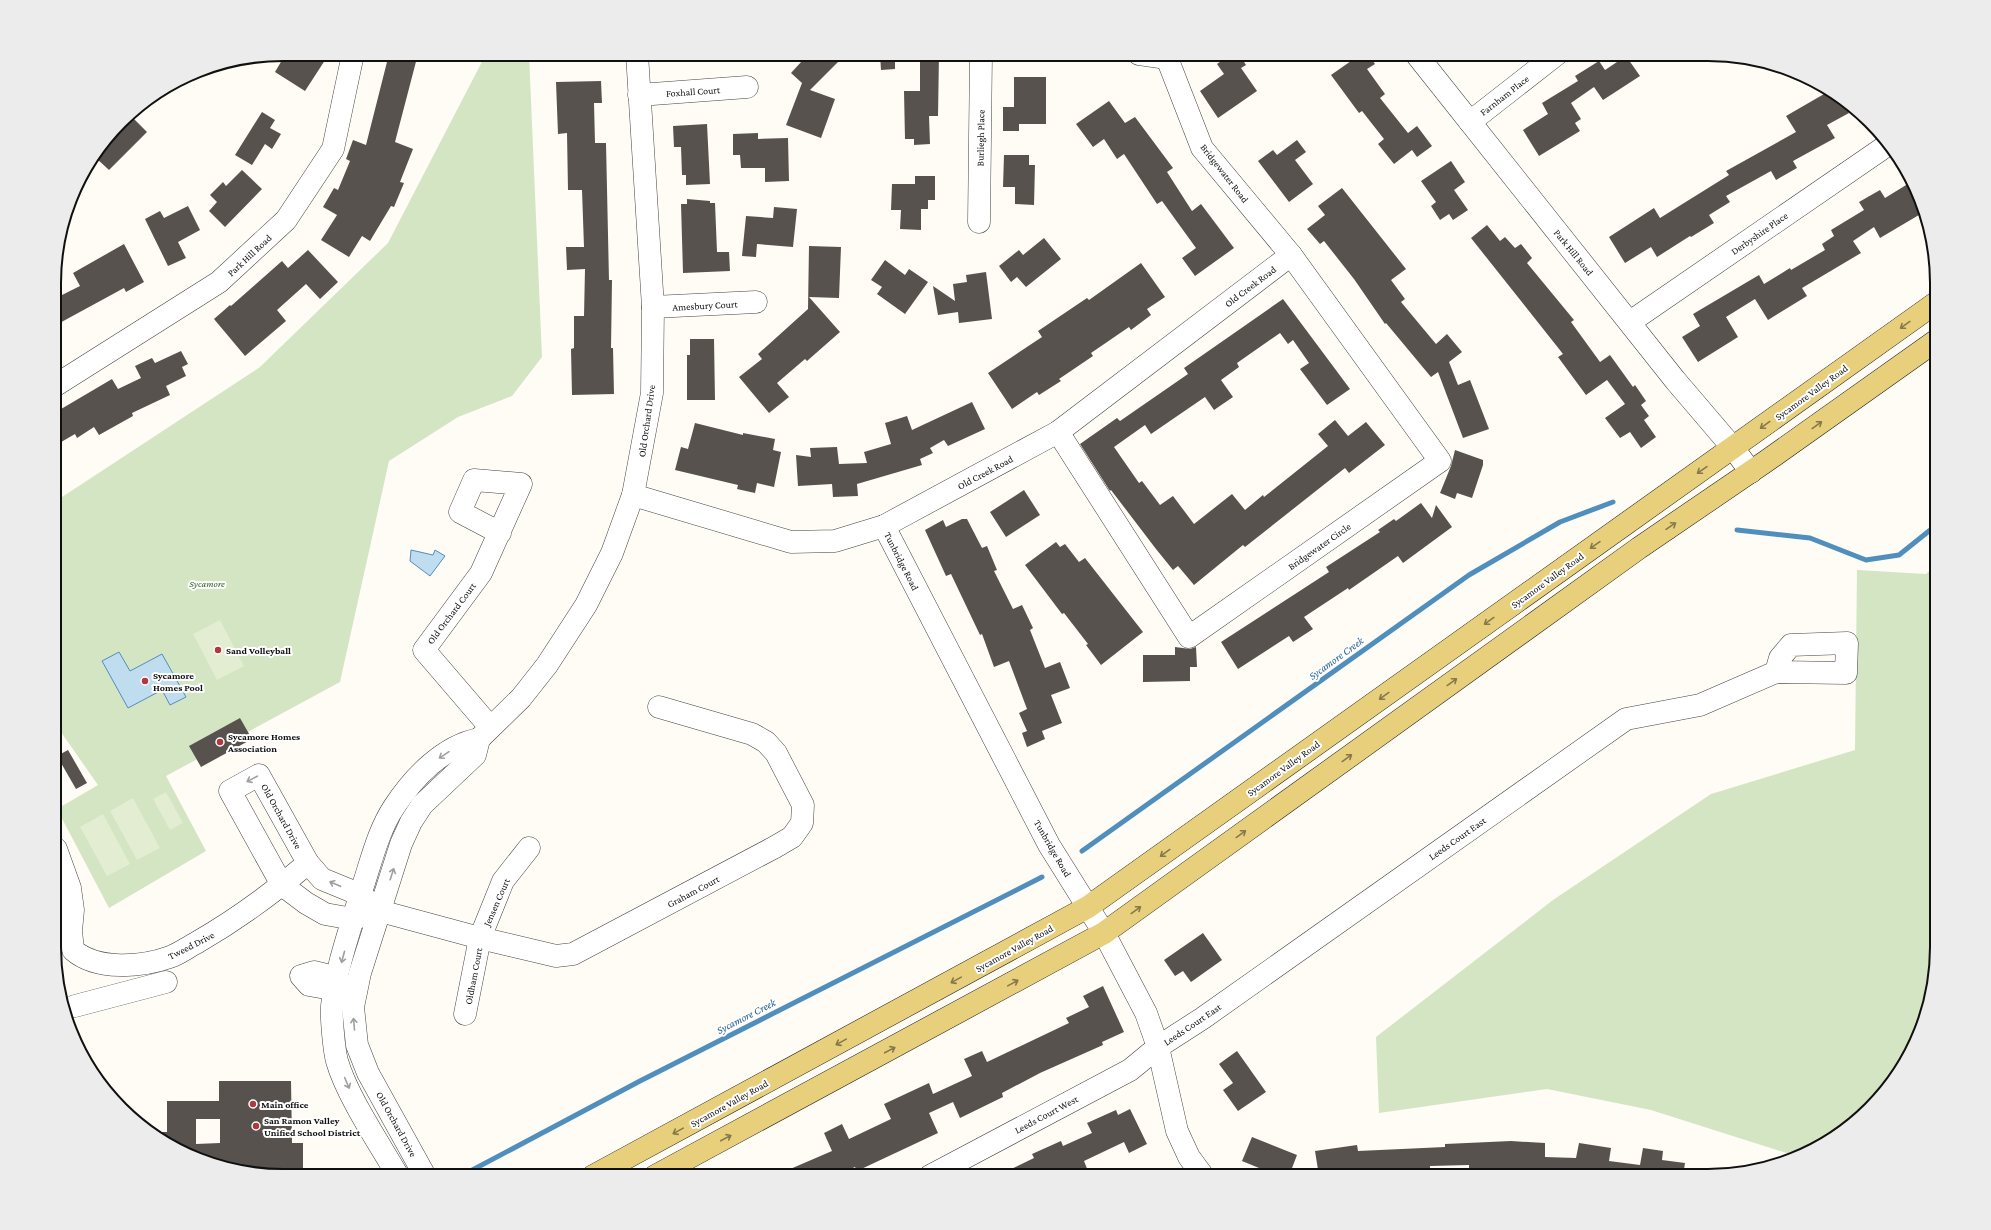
<svg xmlns="http://www.w3.org/2000/svg" width="1991" height="1230" font-family="'Crimson Pro',serif">
  <style>
    .green { fill: #d3e5c2 }
    .pitch { fill: #e3edd2 }
    .water { fill: #c0dcef; stroke: #508fbd }
    .lines { fill: none; stroke-linecap: round; stroke-linejoin: round }
    .stream { stroke: #508fbd; stroke-width: 5 }
    .building { fill: #58524e; fill-rule: evenodd }
    .minor-casing { stroke: #434343; stroke-width: 23 }
    .major-casing { stroke: #212121; stroke-width: 23 }
    .minor { stroke: #fff; stroke-width: 22 }
    .major { stroke: #e7cf7c; stroke-width: 22 }
    .oneway { stroke: #86794b }
    .oneway2 { stroke: #9f9f9f }
    .poi-dot { fill: #af393c; stroke: #fff; stroke-width: 1.5 }
    .labels { text-anchor: middle; stroke-width: 4; stroke-linejoin: round; paint-order: stroke }
    .street-label { font-size: 10px; fill: #101010; stroke: #fff }
    .park-label { font-size: 10px; font-style: italic; fill: #336128; stroke: #fff }
    .poi-label { font-size: 10px; font-weight: bold; fill: #101010; stroke: #fff; text-anchor: start }
    .water-label { font-size: 11px; font-style: italic; fill: #296293; stroke: #fff }
    .rim { fill: none; stroke: #101010; stroke-width: 2 }
  </style>
  <rect width="100%" height="100%" fill="#fefcf5"/>
  <!-- green -->
  <g class="green">
    <polygon points="486,54 529,54 542,357 512,396 458,417 389,461 340,682 166,776 206,851 109,908 57,809 98,785 56,725 56,501 260,367 388,243"/>
    <polygon points="1937,564 1937,962 1925,1021 1899,1074 1859,1119 1822,1145 1796,1156 1651,1110 1547,1089 1379,1113 1376,1037 1553,900 1711,794 1855,750 1857,570 1926,574"/>
  </g>
  <!-- pitch -->
  <g class="pitch">
    <polygon points="220,620 244,666 217,680 193,634"/>
    <polygon points="166,792 183,823 170,830 153,799"/>
    <polygon points="133,798 160,848 137,860 110,811"/>
    <polygon points="103,814 130,864 107,876 80,827"/>
  </g>
  <!-- water -->
  <g class="water">
    <polygon points="411,550 433,555 435,550 445,556 430,576 410,561"/>
    <polygon points="119,652 130,671 162,654 186,697 170,705 162,690 128,708 102,661"/>
  </g>
  <g class="lines">
    <!-- stream -->
    <g class="stream">
      <polyline points="1737,530 1810,538 1866,560 1899,555 1934,527 1937,523"/>
      <polyline points="1082,851 1469,575 1560,522 1613,502"/>
      <polyline points="461,1176 640,1081 1042,877"/>
    </g>
  </g>
  <!-- building -->
  <g class="building">
    <polygon points="301,54 329,54 305,91 275,72 285,55 296,62"/>
    <polygon points="389,54 418,54 395,142 413,149 400,182 404,183 394,207 391,206 370,241 362,236 349,257 321,240 337,215 323,207 334,188 338,190 350,161 346,159 353,140 366,145"/>
    <polygon points="795,54 846,54 810,90 835,99 821,138 786,125 802,83 791,73 802,61"/>
    <polygon points="880,54 895,54 895,69 881,70"/>
    <polygon points="920,54 939,54 938,116 929,116 930,144 914,145 914,139 905,139 904,91 920,91"/>
    <polygon points="1231,54 1239,54 1246,65 1241,68 1257,91 1218,118 1200,91 1224,74 1217,64"/>
    <polygon points="1345,54 1368,54 1375,64 1367,69 1385,94 1380,98 1408,133 1417,126 1432,146 1417,157 1412,150 1394,164 1378,144 1384,139 1362,111 1359,113 1331,75 1351,61"/>
    <polygon points="1626,56 1640,76 1603,100 1594,87 1571,103 1581,119 1575,123 1580,131 1539,156 1523,130 1548,114 1542,103 1578,81 1575,76 1599,61 1605,70"/>
    <polygon points="1014,77 1046,77 1046,124 1019,124 1019,131 1003,131 1003,107 1014,107"/>
    <polygon points="601,81 602,103 594,103 595,143 606,143 609,280 612,280 611,348 613,348 614,394 572,395 571,349 574,348 574,316 584,316 585,269 567,270 566,247 584,247 582,190 568,190 567,133 558,134 556,82"/>
    <polygon points="1831,90 1846,102 1843,103 1849,113 1827,125 1835,138 1793,161 1797,168 1776,180 1771,171 1726,196 1730,202 1709,215 1714,223 1691,237 1690,236 1657,257 1651,247 1625,263 1609,237 1654,208 1660,218 1729,175 1726,171 1796,132 1786,116"/>
    <polygon points="1109,101 1125,123 1135,117 1173,168 1167,172 1192,211 1201,204 1234,248 1195,276 1182,258 1196,248 1162,201 1157,204 1124,154 1117,159 1104,139 1093,147 1076,124"/>
    <polygon points="262,112 275,120 270,128 281,134 272,149 265,144 252,165 235,155"/>
    <polygon points="129,114 147,132 109,170 96,158"/>
    <polygon points="707,124 710,184 686,185 686,175 682,175 681,147 674,147 673,126"/>
    <polygon points="758,133 758,139 788,138 789,181 765,182 765,168 741,168 740,155 733,155 733,134"/>
    <polygon points="1297,140 1306,152 1295,160 1313,184 1289,202 1258,161 1273,150 1277,155"/>
    <polygon points="1004,155 1029,155 1029,165 1035,165 1034,205 1015,204 1015,187 1003,187"/>
    <polygon points="1451,161 1465,182 1454,190 1468,210 1453,220 1449,214 1440,220 1431,206 1436,202 1421,181"/>
    <polygon points="242,170 262,189 225,227 209,211 217,202 210,195 223,182 226,186"/>
    <polygon points="915,176 935,176 935,200 928,200 928,209 921,209 921,230 900,229 901,210 891,210 892,184 915,184"/>
    <polygon points="1911,182 1924,212 1880,238 1874,227 1853,241 1861,253 1802,288 1807,296 1768,320 1755,299 1726,317 1738,337 1698,362 1682,337 1700,326 1693,314 1759,275 1764,284 1790,268 1791,270 1825,250 1822,244 1834,236 1831,230 1864,210 1859,202 1880,190 1885,198"/>
    <polygon points="1342,188 1406,269 1391,280 1405,299 1401,302 1436,344 1447,334 1462,352 1449,362 1458,385 1470,380 1489,429 1463,438 1438,372 1431,377 1386,323 1385,324 1354,279 1324,241 1320,244 1307,229 1325,215 1318,206"/>
    <polygon points="687,199 710,201 710,203 715,203 717,252 729,252 730,271 683,273 681,204 687,204"/>
    <polygon points="188,206 200,230 178,242 186,258 168,266 145,219 160,211 164,218"/>
    <polygon points="774,207 797,209 793,247 757,244 756,257 742,256 746,216 773,218"/>
    <polygon points="1487,225 1500,241 1505,237 1515,248 1521,244 1532,258 1527,263 1574,320 1571,322 1600,362 1610,355 1633,387 1635,385 1646,401 1641,405 1649,416 1644,420 1656,437 1641,448 1630,432 1620,438 1605,418 1625,404 1607,380 1586,395 1558,357 1563,354 1471,238"/>
    <polygon points="1044,238 1061,259 1026,287 1017,277 1011,282 999,266 1019,250 1023,255"/>
    <polygon points="124,244 144,282 126,292 124,288 56,325 56,298 80,286 73,273"/>
    <polygon points="809,246 841,247 839,298 809,297 840,332 807,361 805,359 777,383 789,397 769,413 739,377 762,359 758,354 808,309"/>
    <polygon points="308,250 338,282 320,299 306,284 277,310 286,321 245,356 214,319 230,305 231,306 282,261 288,268"/>
    <polygon points="885,260 905,275 909,269 928,282 905,314 877,294 882,287 871,280"/>
    <polygon points="1141,263 1165,297 1147,309 1151,315 1131,330 1129,327 1091,353 1093,356 1059,379 1061,381 1039,395 1037,392 1012,409 988,373 1042,337 1038,331 1087,298 1089,300"/>
    <polygon points="986,272 992,319 959,323 958,312 938,315 933,286 955,301 953,284 967,282 966,275"/>
    <polygon points="1283,299 1350,389 1327,405 1300,369 1309,363 1293,340 1288,344 1280,333 1237,363 1239,367 1221,380 1233,397 1214,410 1205,397 1151,434 1145,425 1114,447 1139,483 1142,481 1160,505 1173,496 1194,524 1232,494 1245,510 1263,495 1264,497 1328,446 1318,434 1335,420 1348,436 1366,422 1385,445 1349,473 1345,468 1245,547 1243,545 1194,585 1178,566 1173,570 1156,549 1111,490 1110,491 1080,444 1117,418 1120,421 1188,374 1184,368"/>
    <polygon points="690,339 714,339 715,400 687,400 687,355 690,355"/>
    <polygon points="181,351 188,364 182,367 186,376 166,386 170,395 132,413 133,416 99,435 94,427 77,438 75,434 56,445 56,412 112,379 118,389 141,378 135,366 152,358 155,363"/>
    <polygon points="972,402 985,429 948,446 944,440 930,448 933,453 920,459 922,465 857,484 858,496 833,497 832,484 798,486 796,455 811,457 810,448 837,447 839,464 867,463 864,452 891,444 885,423 907,416 912,430"/>
    <polygon points="695,423 743,435 743,433 775,439 773,450 781,452 774,487 757,483 755,493 737,489 738,485 675,470 681,447 688,449"/>
    <polygon points="1455,450 1483,460 1483,465 1472,498 1457,493 1455,499 1440,493 1451,466"/>
    <polygon points="1024,490 1040,515 1006,537 990,512"/>
    <polygon points="1421,503 1432,518 1436,505 1452,527 1403,563 1398,556 1349,590 1348,588 1304,617 1313,629 1293,642 1289,636 1238,669 1221,642 1329,572 1326,567 1380,532 1378,530 1394,519 1396,521"/>
    <polygon points="962,519 967,519 982,548 987,546 997,570 994,571 1013,609 1022,605 1033,628 1030,630 1045,668 1060,662 1070,688 1051,695 1062,723 1042,731 1045,739 1027,747 1022,733 1027,731 1019,713 1027,709 1009,661 994,667 982,634 980,635 951,574 946,576 925,530 943,520 946,527"/>
    <polygon points="1056,542 1060,547 1065,544 1079,562 1085,558 1143,632 1101,665 1086,645 1088,644 1064,613 1062,614 1025,565"/>
    <polygon points="1175,647 1190,649 1196,647 1197,667 1190,667 1190,681 1143,682 1143,655 1175,655"/>
    <polygon points="240,718 252,739 201,767 189,746"/>
    <polygon points="68,750 87,783 76,789 57,756"/>
    <polygon points="1203,933 1222,960 1191,982 1183,971 1175,976 1164,960"/>
    <polygon points="1103,986 1124,1032 1102,1042 1103,1045 1040,1073 1002,1093 1003,1097 960,1118 953,1102 929,1113 938,1133 857,1171 855,1167 836,1176 774,1176 832,1151 824,1133 842,1124 849,1139 891,1119 884,1104 929,1083 933,1094 972,1076 964,1059 982,1051 987,1062 1069,1023 1066,1018 1089,1007 1083,996"/>
    <polygon points="1237,1051 1266,1092 1238,1111 1223,1090 1233,1083 1219,1064"/>
    <path d="M 219,1081 L 291,1081 L 292,1143 L 303,1143 L 303,1176 L 282,1176 L 209,1164 L 156,1138 L 149,1132 L 167,1132 L 167,1101 L 219,1101 ZM 196,1119 L 220,1119 L 220,1143 L 196,1144 Z"/>
    <polygon points="1130,1109 1147,1144 1129,1153 1124,1142 1084,1161 1090,1176 997,1176 1034,1158 1032,1154 1061,1141 1063,1146 1092,1133 1087,1123 1116,1110 1118,1115"/>
    <polygon points="1252,1137 1297,1155 1289,1176 1256,1176 1259,1168 1242,1161"/>
    <polygon points="1511,1141 1545,1143 1545,1157 1576,1158 1579,1143 1611,1148 1609,1161 1640,1165 1643,1148 1663,1151 1662,1160 1685,1163 1683,1176 1596,1176 1557,1170 1557,1174 1495,1172 1495,1176 1469,1176 1469,1165 1430,1166 1430,1176 1319,1176 1315,1151 1357,1145 1358,1151 1445,1147 1445,1144"/>
  </g>
  <g class="lines">
    <defs>
      <g id="minor">
        <polyline points="1139,54 1167,58 1173,54"/>
        <polyline points="1416,54 1675,380 1733,448 1751,472"/>
        <polyline points="639,95 747,87"/>
        <polyline points="1470,122 1557,54"/>
        <polyline points="979,222 981,54"/>
        <polyline points="653,307 756,302"/>
        <polyline points="1630,322 1889,144"/>
        <polyline points="56,385 219,282 286,220 333,149 353,54"/>
        <polyline points="1058,432 1189,637 1440,461 1291,255 1202,148 1167,58"/>
        <polyline points="633,495 791,542 835,541 884,526 1058,432 1291,255"/>
        <polyline points="884,526 1049,845 1104,933 1146,1013 1158,1047 1177,1131 1189,1157 1203,1176"/>
        <polyline points="490,727 424,650 481,573 521,484 474,480 460,512 500,533"/>
        <path d="M 56,849 L 70,888 L 73,910 L 71,931 L 73,950 C 97,971 142,967 170,957 C 179,954 188,947 196,943 C 236,920 273,893 308,863"/>
        <polyline points="380,911 353,919 325,914 306,903 282,885 230,791 259,775 308,863 322,879 361,895 380,911 480,938 556,956 573,954 775,847 792,837 802,823 803,805 776,753 766,742 752,734 659,707"/>
        <polyline points="336,985 330,976 314,972 301,976 309,985 326,988 336,985 348,986"/>
        <polyline points="75,1006 166,982"/>
        <polyline points="465,1014 480,938 503,881 529,848"/>
        <path d="M 398,1176 C 379,1143 347,1096 337,1061 C 334,1050 331,1017 332,1006 C 336,967 351,927 362,889 C 371,862 378,831 394,807 C 413,778 443,746 479,739"/>
        <polyline points="425,1176 368,1073 357,1045 353,1007 360,973 401,844 411,822 422,805 475,755 479,739 521,698 547,665 586,605 612,553 633,495 652,393 653,307 637,54"/>
        <polyline points="930,1176 1130,1070 1158,1047 1203,1018 1626,719 1700,705 1776,672 1846,673 1847,643 1791,645 1780,658 1776,672"/>
      </g>
      <g id="major">
        <polyline points="593,1176 1088,907 1937,302"/>
        <polyline points="655,1176 1104,933 1639,548 1765,462 1937,340"/>
      </g>
    </defs>
    <!-- minor casing -->
    <use href="#minor" class="minor-casing"/>
    <!-- major casing -->
    <use href="#major" class="major-casing"/>
    <!-- minor -->
    <use href="#minor" class="minor"/>
    <!-- major -->
    <use href="#major" class="major"/>
  </g>
  <!-- one-way arrows -->
  <defs><path id="oneway-shaft" d="M-6 0H5M1.5-3L5.5 0L1.5 3" fill="none" stroke-width="1.6" stroke-linecap="round" stroke-linejoin="round"/></defs>
  <g class="oneway">
    <use href="#oneway-shaft" transform="translate(1905 325) rotate(144)"/>
    <use href="#oneway-shaft" transform="translate(1765 425) rotate(144)"/>
    <use href="#oneway-shaft" transform="translate(1817 425) rotate(-36)"/>
    <use href="#oneway-shaft" transform="translate(1702 470) rotate(145)"/>
    <use href="#oneway-shaft" transform="translate(1671 526) rotate(-34)"/>
    <use href="#oneway-shaft" transform="translate(1595 545) rotate(145)"/>
    <use href="#oneway-shaft" transform="translate(1489 621) rotate(144)"/>
    <use href="#oneway-shaft" transform="translate(1452 682) rotate(-36)"/>
    <use href="#oneway-shaft" transform="translate(1384 696) rotate(144)"/>
    <use href="#oneway-shaft" transform="translate(1347 758) rotate(-36)"/>
    <use href="#oneway-shaft" transform="translate(1241 834) rotate(-36)"/>
    <use href="#oneway-shaft" transform="translate(1165 853) rotate(144)"/>
    <use href="#oneway-shaft" transform="translate(1136 910) rotate(-36)"/>
    <use href="#oneway-shaft" transform="translate(956 980) rotate(151)"/>
    <use href="#oneway-shaft" transform="translate(1013 983) rotate(-29)"/>
    <use href="#oneway-shaft" transform="translate(841 1042) rotate(151)"/>
    <use href="#oneway-shaft" transform="translate(890 1050) rotate(-28)"/>
    <use href="#oneway-shaft" transform="translate(678 1131) rotate(151)"/>
    <use href="#oneway-shaft" transform="translate(726 1138) rotate(-28)"/>
  </g>
  <g class="oneway2">
    <use href="#oneway-shaft" transform="translate(444 755) rotate(146)"/>
    <use href="#oneway-shaft" transform="translate(252 779) rotate(152)"/>
    <use href="#oneway-shaft" transform="translate(392 874) rotate(-72)"/>
    <use href="#oneway-shaft" transform="translate(335 884) rotate(-157)"/>
    <use href="#oneway-shaft" transform="translate(343 957) rotate(105)"/>
    <use href="#oneway-shaft" transform="translate(354 1024) rotate(-95)"/>
    <use href="#oneway-shaft" transform="translate(347 1083) rotate(67)"/>
  </g>
  <!-- markers -->
  <g class="poi-dot">
    <circle cx="218" cy="650" r="4"/>
    <circle cx="145" cy="681" r="4"/>
    <circle cx="220" cy="742" r="4"/>
    <circle cx="253" cy="1104" r="4"/>
    <circle cx="256" cy="1126" r="4"/>
  </g>
  <g class="labels">
    <!-- street labels -->
    <g class="street-label">
      <text transform="translate(693 91) rotate(-4)" y="4">Foxhall Court</text>
      <text transform="translate(1504 95) rotate(-38)" y="4">Farnham Place</text>
      <text transform="translate(980 138) rotate(-89)" y="4">Burliegh Place</text>
      <text transform="translate(1225 173) rotate(52)" y="4">Bridgewater Road</text>
      <text transform="translate(1759 233) rotate(-35)" y="4">Derbyshire Place</text>
      <text transform="translate(1574 252) rotate(51)" y="4">Park Hill Road</text>
      <text transform="translate(249 255) rotate(-43)" y="4">Park Hill Road</text>
      <text transform="translate(1250 286) rotate(-37)" y="4">Old Creek Road</text>
      <text transform="translate(705 305) rotate(-3)" y="4">Amesbury Court</text>
      <text transform="translate(1811 392) rotate(-36)" y="4">Sycamore Valley Road</text>
      <text transform="translate(646 421) rotate(-82)" y="4">Old Orchard Drive</text>
      <text transform="translate(985 472) rotate(-28)" y="4">Old Creek Road</text>
      <text transform="translate(1319 546) rotate(-35)" y="4">Bridgewater Circle</text>
      <text transform="translate(902 561) rotate(63)" y="4">Tunbridge Road</text>
      <text transform="translate(1547 580) rotate(-36)" y="4">Sycamore Valley Road</text>
      <text transform="translate(451 613) rotate(-53)" y="4">Old Orchard Court</text>
      <text transform="translate(1283 768) rotate(-36)" y="4">Sycamore Valley Road</text>
      <text transform="translate(282 816) rotate(61)" y="4">Old Orchard Drive</text>
      <text transform="translate(1457 838) rotate(-35)" y="4">Leeds Court East</text>
      <text transform="translate(1053 848) rotate(60)" y="4">Tunbridge Road</text>
      <text transform="translate(693 891) rotate(-28)" y="4">Graham Court</text>
      <text transform="translate(496 902) rotate(-66)" y="4">Jensen Court</text>
      <text transform="translate(191 945) rotate(-27)" y="4">Tweed Drive</text>
      <text transform="translate(1014 948) rotate(-29)" y="4">Sycamore Valley Road</text>
      <text transform="translate(473 976) rotate(-79)" y="4">Oldham Court</text>
      <text transform="translate(1192 1024) rotate(-34)" y="4">Leeds Court East</text>
      <text transform="translate(729 1103) rotate(-29)" y="4">Sycamore Valley Road</text>
      <text transform="translate(1046 1114) rotate(-28)" y="4">Leeds Court West</text>
      <text transform="translate(397 1124) rotate(61)" y="4">Old Orchard Drive</text>
    </g>
    <!-- park labels -->
    <g class="park-label">
      <text x="207" y="587">Sycamore</text>
    </g>
    <!-- poi labels -->
    <g class="poi-label">
      <text x="226" y="654">Sand Volleyball</text>
      <text x="153" y="679">Sycamore<tspan x="153" dy="12">Homes Pool</tspan></text>
      <text x="228" y="740">Sycamore Homes<tspan x="228" dy="12">Association</tspan></text>
      <text x="261" y="1108">Main office</text>
      <text x="264" y="1124">San Ramon Valley<tspan x="264" dy="12">Unified School District</tspan></text>
    </g>
    <!-- water labels -->
    <g class="water-label">
      <text transform="translate(1336 658) rotate(-36)" y="4">Sycamore Creek</text>
      <text transform="translate(746 1016) rotate(-27)" y="4">Sycamore Creek</text>
    </g>
  </g>
  <!-- crop -->
  <path d="M0 0H1991V1230H0ZM283 61H1708A222 222 0 0 1 1930 283V947A222 222 0 0 1 1708 1169H283A222 222 0 0 1 61 947V283A222 222 0 0 1 283 61Z" fill="#ececec" fill-rule="evenodd"/>
  <path class="rim" d="M283 61H1708A222 222 0 0 1 1930 283V947A222 222 0 0 1 1708 1169H283A222 222 0 0 1 61 947V283A222 222 0 0 1 283 61Z"/>
</svg>
